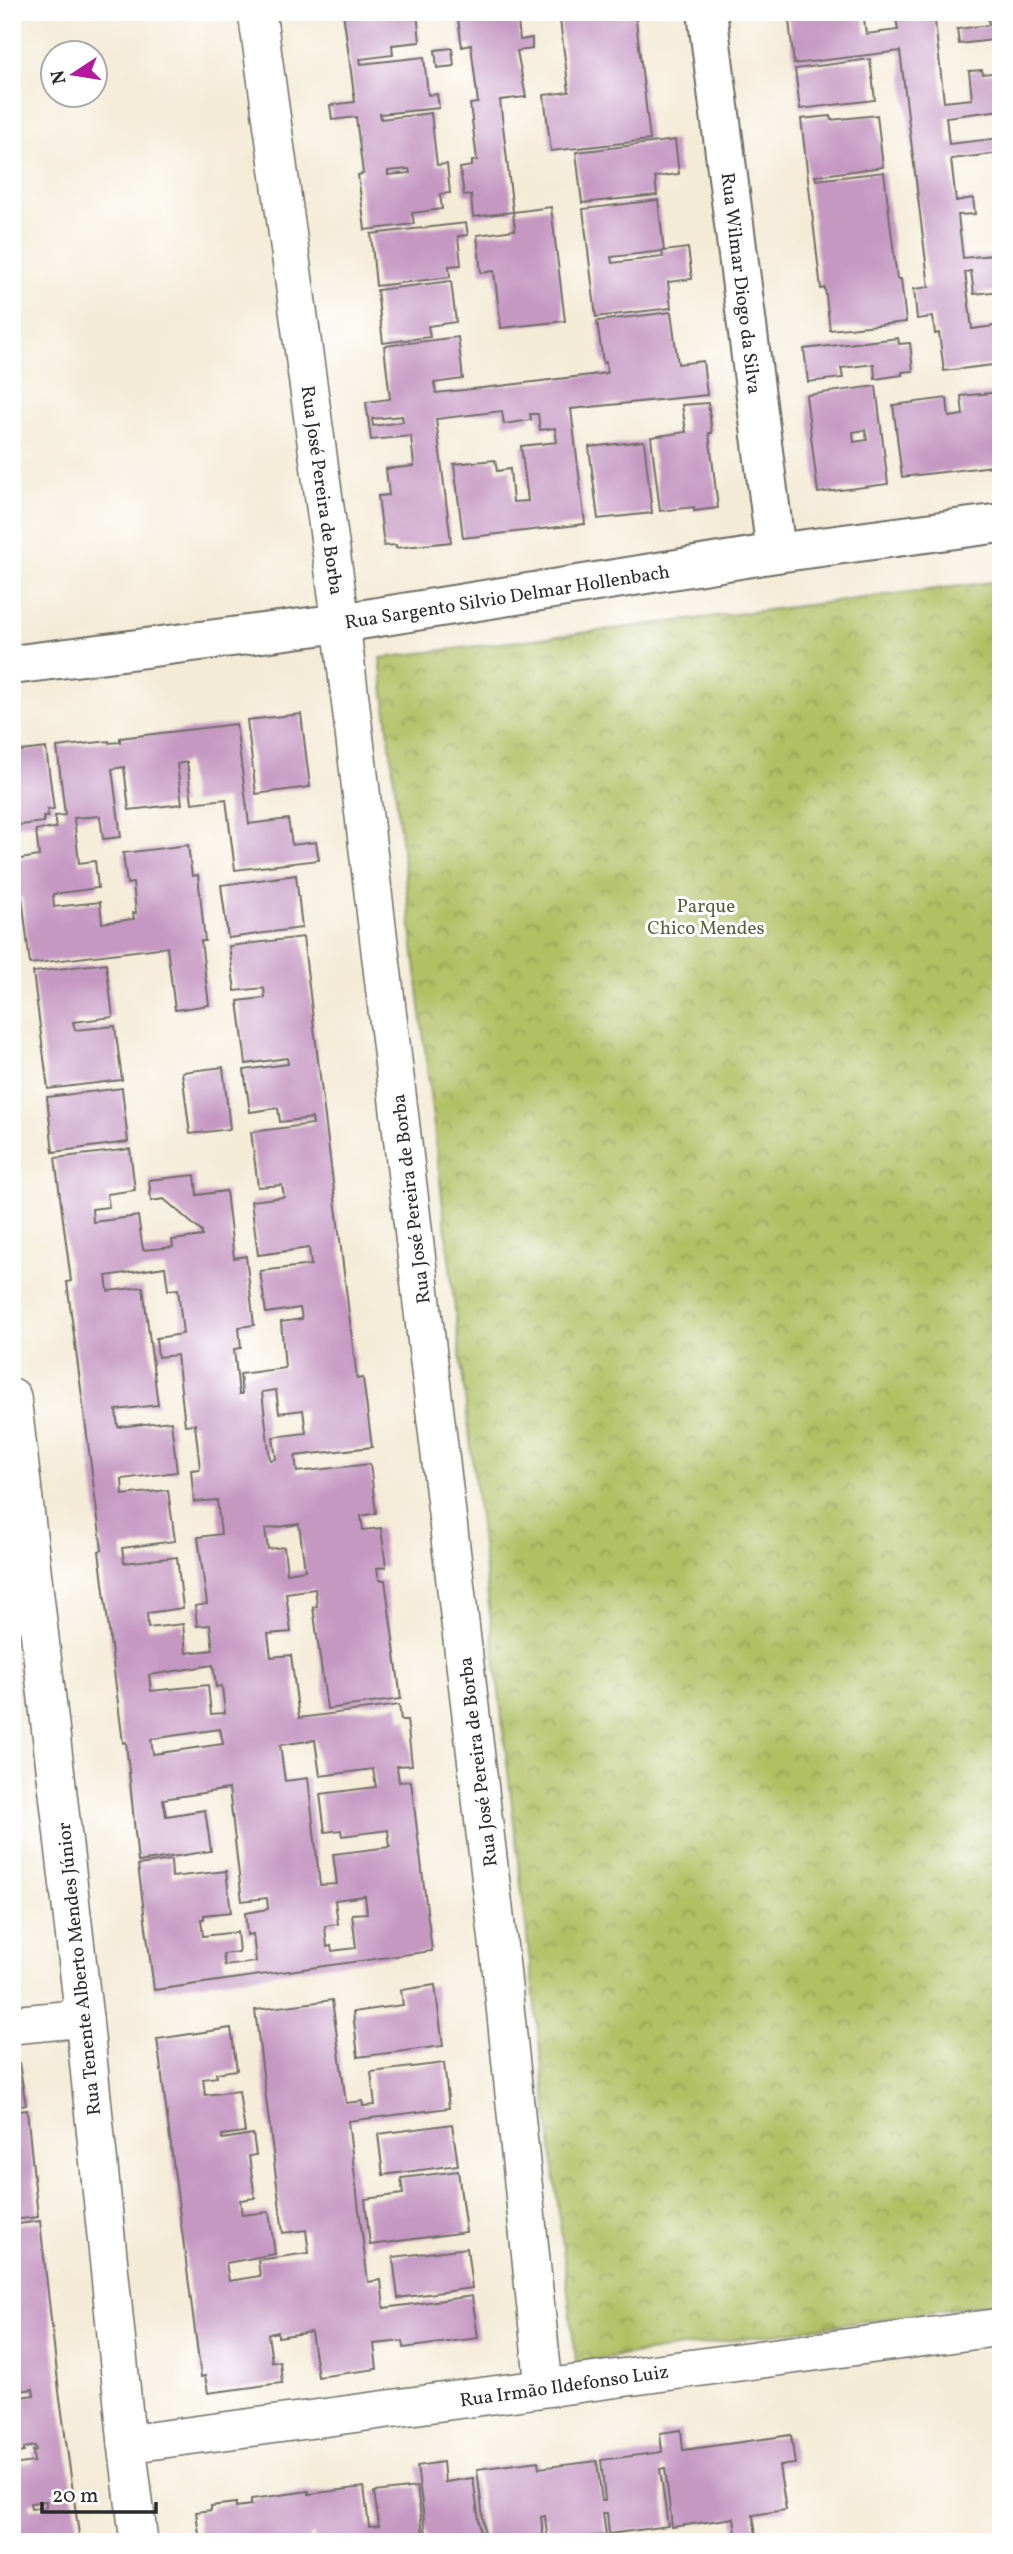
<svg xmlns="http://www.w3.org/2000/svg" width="1013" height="2554" font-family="Vollkorn,serif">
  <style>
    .park { fill: url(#park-crowns); stroke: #6e7647; stroke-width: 2 }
    .building { fill: #c598c2; fill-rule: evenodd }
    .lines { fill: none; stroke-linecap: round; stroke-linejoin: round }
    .minor-casing { stroke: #716e67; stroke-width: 40 }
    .tertiary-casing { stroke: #716e67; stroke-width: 42 }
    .minor { stroke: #fff; stroke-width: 37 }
    .tertiary { stroke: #fff; stroke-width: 38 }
    .labels { text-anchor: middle; stroke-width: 6; stroke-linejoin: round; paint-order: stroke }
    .street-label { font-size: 19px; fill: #2b2b2b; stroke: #fff }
    .park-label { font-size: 19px; fill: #5a5f3f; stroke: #fff }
  </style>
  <defs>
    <pattern id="park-crowns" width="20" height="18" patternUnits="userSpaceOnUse" patternTransform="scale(1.75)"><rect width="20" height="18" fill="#b1c063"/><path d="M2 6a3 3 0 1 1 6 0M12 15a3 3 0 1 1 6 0" fill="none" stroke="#909c52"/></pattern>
  </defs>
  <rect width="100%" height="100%" fill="#fff"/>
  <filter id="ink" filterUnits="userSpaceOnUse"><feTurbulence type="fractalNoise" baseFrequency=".0143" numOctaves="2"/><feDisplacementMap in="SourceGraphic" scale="14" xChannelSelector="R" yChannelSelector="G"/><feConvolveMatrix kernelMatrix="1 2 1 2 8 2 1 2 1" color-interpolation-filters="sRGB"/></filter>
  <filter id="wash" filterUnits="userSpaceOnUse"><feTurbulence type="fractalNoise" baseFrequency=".00686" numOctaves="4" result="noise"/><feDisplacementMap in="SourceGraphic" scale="28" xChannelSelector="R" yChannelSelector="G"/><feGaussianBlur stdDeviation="1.57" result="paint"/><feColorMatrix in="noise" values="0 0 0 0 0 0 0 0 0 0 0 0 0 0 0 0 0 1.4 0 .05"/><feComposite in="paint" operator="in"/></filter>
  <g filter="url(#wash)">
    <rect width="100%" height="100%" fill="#f4ebd7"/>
    <!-- park -->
    <polygon class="park" points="1001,581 1001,2302 576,2362 380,658"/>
    <g id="blocks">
      <!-- building -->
      <g class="building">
        <path d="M 343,12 L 417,12 L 420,42 L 392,45 L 393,55 L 360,59 L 361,64 L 424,57 L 428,95 L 437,94 L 439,108 L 380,114 L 381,119 L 431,113 L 437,165 L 447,164 L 450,193 L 440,194 L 442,209 L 412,213 L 414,224 L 365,230 L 358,175 L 363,174 L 356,117 L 332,120 L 330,105 L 355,102 ZM 409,169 L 410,173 L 388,175 L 388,171 Z"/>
        <polygon points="457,12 517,12 520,40 532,38 532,49 517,51 526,97 500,100 513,212 473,217 471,195 464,195 460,168 472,166 472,161 477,160 470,104 478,103 471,45 462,47"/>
        <polygon points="528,12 554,12 555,20 530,23"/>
        <polygon points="559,12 635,12 650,140 551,151 544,95 569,92"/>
        <polygon points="788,12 863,12 866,34 898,30 895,12 934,12 944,102 972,99 969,71 982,70 983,74 1001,72 1001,110 946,117 949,144 1001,138 1001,153 951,159 956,201 973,198 975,214 958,215 963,258 992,255 991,250 1001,248 1001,291 974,294 971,271 965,272 972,329 1001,325 1001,364 944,371 939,333 935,334 933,317 917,319 914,289 929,287 900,51 794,64"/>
        <polygon points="987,12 1001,12 1001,39 959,44 957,29 989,25"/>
        <polygon points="452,48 454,66 437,68 435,50"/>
        <polygon points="870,59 875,100 800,109 795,69"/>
        <polygon points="877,115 883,167 815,176 816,180 884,172 897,279 901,279 906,322 830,330 825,288 821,289 801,119 830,116 831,120"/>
        <polygon points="675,140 679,174 655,177 657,195 582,203 576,152"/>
        <path d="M 658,200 L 664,251 L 688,248 L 692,279 L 668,282 L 671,308 L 596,317 L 583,209 ZM 662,251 L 663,257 L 612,263 L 611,257 Z"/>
        <polygon points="551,207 565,321 501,328 494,271 481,273 477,235 515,230 513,212"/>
        <polygon points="466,223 468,235 458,236 461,265 449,266 450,277 376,286 371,234"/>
        <polygon points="451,281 456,322 428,326 430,337 383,343 377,290"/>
        <path d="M 671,312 L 678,364 L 703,361 L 707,395 L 571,409 L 585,524 L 463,538 L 454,464 L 495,460 L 497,471 L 510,469 L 513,502 L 528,501 L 521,446 L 557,442 L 555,428 L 540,430 L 538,414 L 530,414 L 531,420 L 504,424 L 502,411 L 436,419 L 451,542 L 396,548 L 396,545 L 384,546 L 378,496 L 389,495 L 386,469 L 414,466 L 411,436 L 371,440 L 366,402 L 390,399 L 384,346 L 458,337 L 463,379 L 434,383 L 436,393 L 500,386 L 607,373 L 606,362 L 603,363 L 597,321 ZM 402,416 L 403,422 L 373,426 L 372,419 Z"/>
        <polygon points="898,338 899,344 910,343 913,371 902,372 902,375 875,379 874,364 841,368 843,378 808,382 804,349"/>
        <path d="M 876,386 L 888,484 L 818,493 L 806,395 ZM 865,430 L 867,440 L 854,442 L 853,432 Z"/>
        <polygon points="1001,392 1001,465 902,477 893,405 947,398 949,417 963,415 961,396"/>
        <polygon points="708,403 712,433 709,433 718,508 694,511 694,507 660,511 651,437 686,432 682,405"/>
        <polygon points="644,441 652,513 598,519 589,447"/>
        <polygon points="301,714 310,787 256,794 247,720"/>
        <polygon points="236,724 249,824 288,819 292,845 316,842 319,860 235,870 226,799 192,803 187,762 177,764 182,804 129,810 124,767 112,769 121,837 103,839 100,816 74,818 79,863 95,861 98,888 53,894 54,907 100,902 102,923 134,919 133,913 136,913 133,883 127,884 123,853 188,845 192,876 198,875 205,941 201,941 209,1005 175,1010 167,947 30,964 22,897 12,899 12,870 15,869 14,860 39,856 36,830 56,828 55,816 65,815 57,747 109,741 109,743 120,742 120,738"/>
        <polygon points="46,748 54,809 47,810 48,817 43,817 44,822 12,826 12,752"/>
        <polygon points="296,875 302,928 228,938 221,885"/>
        <path d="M 303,937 L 357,1379 L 363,1378 L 372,1447 L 295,1456 L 297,1472 L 370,1464 L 376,1513 L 361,1516 L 363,1530 L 381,1528 L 386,1567 L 377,1568 L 379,1580 L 385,1580 L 401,1699 L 327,1709 L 313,1607 L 317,1606 L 315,1589 L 286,1593 L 291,1632 L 268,1634 L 271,1657 L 291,1655 L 299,1718 L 399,1705 L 401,1720 L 407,1720 L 412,1765 L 397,1766 L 399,1782 L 411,1781 L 432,1951 L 154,1990 L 138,1865 L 171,1860 L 172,1877 L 226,1871 L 231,1912 L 204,1915 L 204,1919 L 201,1919 L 203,1936 L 237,1932 L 239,1952 L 223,1954 L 225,1966 L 256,1962 L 253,1934 L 247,1935 L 245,1913 L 268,1909 L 267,1898 L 242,1901 L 229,1789 L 163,1799 L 166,1816 L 205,1810 L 211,1851 L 138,1862 L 126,1742 L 123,1743 L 99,1551 L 102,1550 L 67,1282 L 71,1281 L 55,1158 L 130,1149 L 135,1190 L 107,1194 L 109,1207 L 92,1209 L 93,1222 L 138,1216 L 143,1250 L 173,1247 L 172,1240 L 202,1236 L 202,1232 L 164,1199 L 151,1201 L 149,1180 L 195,1175 L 197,1195 L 226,1191 L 234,1258 L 246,1256 L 254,1325 L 239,1327 L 241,1348 L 234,1349 L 239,1394 L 242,1394 L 240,1374 L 285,1368 L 281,1322 L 302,1319 L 300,1308 L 266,1313 L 260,1271 L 311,1265 L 309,1248 L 258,1255 L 251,1201 L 284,1197 L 282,1185 L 258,1187 L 251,1132 L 313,1124 L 312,1118 L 280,1122 L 278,1108 L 250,1112 L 244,1070 L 288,1064 L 287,1058 L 246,1064 L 238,1001 L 265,998 L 264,988 L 235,991 L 229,946 ZM 165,1267 L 168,1290 L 178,1289 L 183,1334 L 156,1338 L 158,1357 L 177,1355 L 185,1425 L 195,1424 L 200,1469 L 191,1470 L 194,1502 L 217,1500 L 221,1534 L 198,1537 L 207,1604 L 195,1606 L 197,1626 L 210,1625 L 213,1650 L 186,1653 L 183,1624 L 148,1628 L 147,1613 L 183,1608 L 177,1557 L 124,1563 L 122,1548 L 175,1541 L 168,1490 L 123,1495 L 122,1479 L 177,1472 L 171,1421 L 118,1427 L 116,1410 L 158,1405 L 143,1287 L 108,1291 L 106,1276 ZM 276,1390 L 279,1413 L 303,1410 L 306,1433 L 273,1437 L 276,1459 L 270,1460 L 262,1392 ZM 299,1524 L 305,1570 L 287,1573 L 284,1547 L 268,1549 L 265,1529 ZM 213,1665 L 216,1687 L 222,1686 L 225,1713 L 211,1714 L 208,1685 L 151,1691 L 149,1675 ZM 220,1729 L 223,1744 L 153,1754 L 151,1739 ZM 315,1740 L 320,1776 L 373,1769 L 376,1787 L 320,1794 L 325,1832 L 341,1830 L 342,1836 L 388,1830 L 390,1847 L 333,1854 L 337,1884 L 320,1885 L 308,1778 L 285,1781 L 280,1745 ZM 365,1896 L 367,1913 L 352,1914 L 356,1948 L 332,1951 L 331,1946 L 327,1947 L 325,1926 L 338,1924 L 335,1900 Z"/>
        <polygon points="106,963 113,1017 73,1022 75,1030 115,1026 122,1080 48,1089 33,972"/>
        <polygon points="223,1067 230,1129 190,1134 182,1072"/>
        <polygon points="122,1088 128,1142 53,1152 47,1097"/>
        <polygon points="435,1985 443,2046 358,2057 353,2012 403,2005 401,1990"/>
        <polygon points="332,2000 346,2103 362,2101 363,2106 375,2105 371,2072 444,2063 449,2108 348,2121 368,2282 381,2280 384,2308 472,2296 478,2338 404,2348 403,2341 374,2344 377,2369 318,2377 311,2332 278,2337 278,2332 268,2334 272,2362 280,2361 282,2383 208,2393 205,2376 201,2377 157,2039 231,2028 237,2070 216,2073 217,2077 203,2079 205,2095 239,2091 245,2132 222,2135 222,2139 253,2134 256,2155 249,2156 255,2198 240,2200 242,2215 269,2212 275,2254 226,2263 229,2281 260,2276 258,2260 309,2253 306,2230 283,2233 255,2010"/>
        <polygon points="19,2063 26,2105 12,2106 12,2065"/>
        <polygon points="27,2110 38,2217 12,2220 12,2112"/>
        <polygon points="452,2124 458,2165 383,2175 378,2134"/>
        <polygon points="458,2171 466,2232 370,2245 365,2199 403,2194 401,2178"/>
        <path d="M 40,2221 L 59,2391 L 80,2542 L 12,2542 L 12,2465 L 34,2462 L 33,2451 L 36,2451 L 35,2446 L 24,2448 L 24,2452 L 12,2454 L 12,2225 ZM 33,2389 L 34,2395 L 20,2397 L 20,2391 ZM 46,2501 L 46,2507 L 31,2509 L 30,2503 Z"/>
        <polygon points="467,2248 472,2288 398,2298 393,2257"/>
        <polygon points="681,2430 683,2450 791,2435 795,2464 779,2466 786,2510 753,2515 757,2542 737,2542 734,2518 672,2527 665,2468 660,2469 668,2526 609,2534 607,2513 603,2513 606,2535 548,2542 545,2516 541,2517 544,2542 486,2542 477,2469 538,2461 539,2468 597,2461 602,2501 605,2501 601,2460 662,2452 660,2433"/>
        <polygon points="443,2462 445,2482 473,2478 482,2542 427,2542 417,2466"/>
        <polygon points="364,2487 369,2527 379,2526 374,2492 417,2487 424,2542 314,2542 314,2535 310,2536 310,2542 200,2542 196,2512 211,2510 211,2506 236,2503 236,2507 251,2505 251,2499 309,2491 309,2494"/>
      </g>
    </g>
  </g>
  <g filter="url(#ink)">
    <use href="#blocks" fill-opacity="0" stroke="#716e67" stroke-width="2"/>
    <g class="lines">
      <defs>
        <g id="minor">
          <polyline points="257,12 341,623 501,1967 544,2387"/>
          <polyline points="12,1397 84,2018 127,2444 139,2542"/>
          <polyline points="12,2025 84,2018"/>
          <polyline points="127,2444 1001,2327"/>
        </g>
        <g id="tertiary">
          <polyline points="707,12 776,553"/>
          <polyline points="12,665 341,623 776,553 1001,523"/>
        </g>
      </defs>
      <!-- minor casing -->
      <use href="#minor" class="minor-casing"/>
      <!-- tertiary casing -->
      <use href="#tertiary" class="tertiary-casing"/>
      <!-- minor -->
      <use href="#minor" class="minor"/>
      <!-- tertiary -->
      <use href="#tertiary" class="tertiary"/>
    </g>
  </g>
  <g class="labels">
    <!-- street labels -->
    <g class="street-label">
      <text transform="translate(742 283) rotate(83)" y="7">Rua Wilmar Diogo da Silva</text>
      <text transform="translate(323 490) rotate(82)" y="7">Rua José Pereira de Borba</text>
      <text transform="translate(507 596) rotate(-9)" y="7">Rua Sargento Silvio Delmar Hollenbach</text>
      <text transform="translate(410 1199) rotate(-97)" y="7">Rua José Pereira de Borba</text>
      <text transform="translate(477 1762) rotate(-97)" y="7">Rua José Pereira de Borba</text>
      <text transform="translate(78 1969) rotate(-96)" y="7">Rua Tenente Alberto Mendes Júnior</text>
      <text transform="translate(564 2385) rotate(-8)" y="7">Rua Irmão Ildefonso Luiz</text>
    </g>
    <!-- park labels -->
    <g class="park-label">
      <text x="706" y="912">Parque<tspan x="706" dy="22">Chico Mendes</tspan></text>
    </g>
  </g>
  <!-- margin -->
  <rect width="1013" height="2554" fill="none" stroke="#fff" stroke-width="42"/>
  <!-- north arrow -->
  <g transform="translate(74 74) rotate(258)"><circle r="33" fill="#ffffff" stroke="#aaaaaa" stroke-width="2"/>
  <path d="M0-5L12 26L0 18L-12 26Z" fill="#b5179e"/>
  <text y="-10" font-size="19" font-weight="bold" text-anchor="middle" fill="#2b2b2b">N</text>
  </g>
  <!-- scale -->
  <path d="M42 2502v10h114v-10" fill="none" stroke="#2b2b2b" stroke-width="3.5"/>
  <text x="52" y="2502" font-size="21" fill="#2b2b2b" stroke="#ffffff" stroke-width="5" paint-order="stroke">20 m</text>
</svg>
